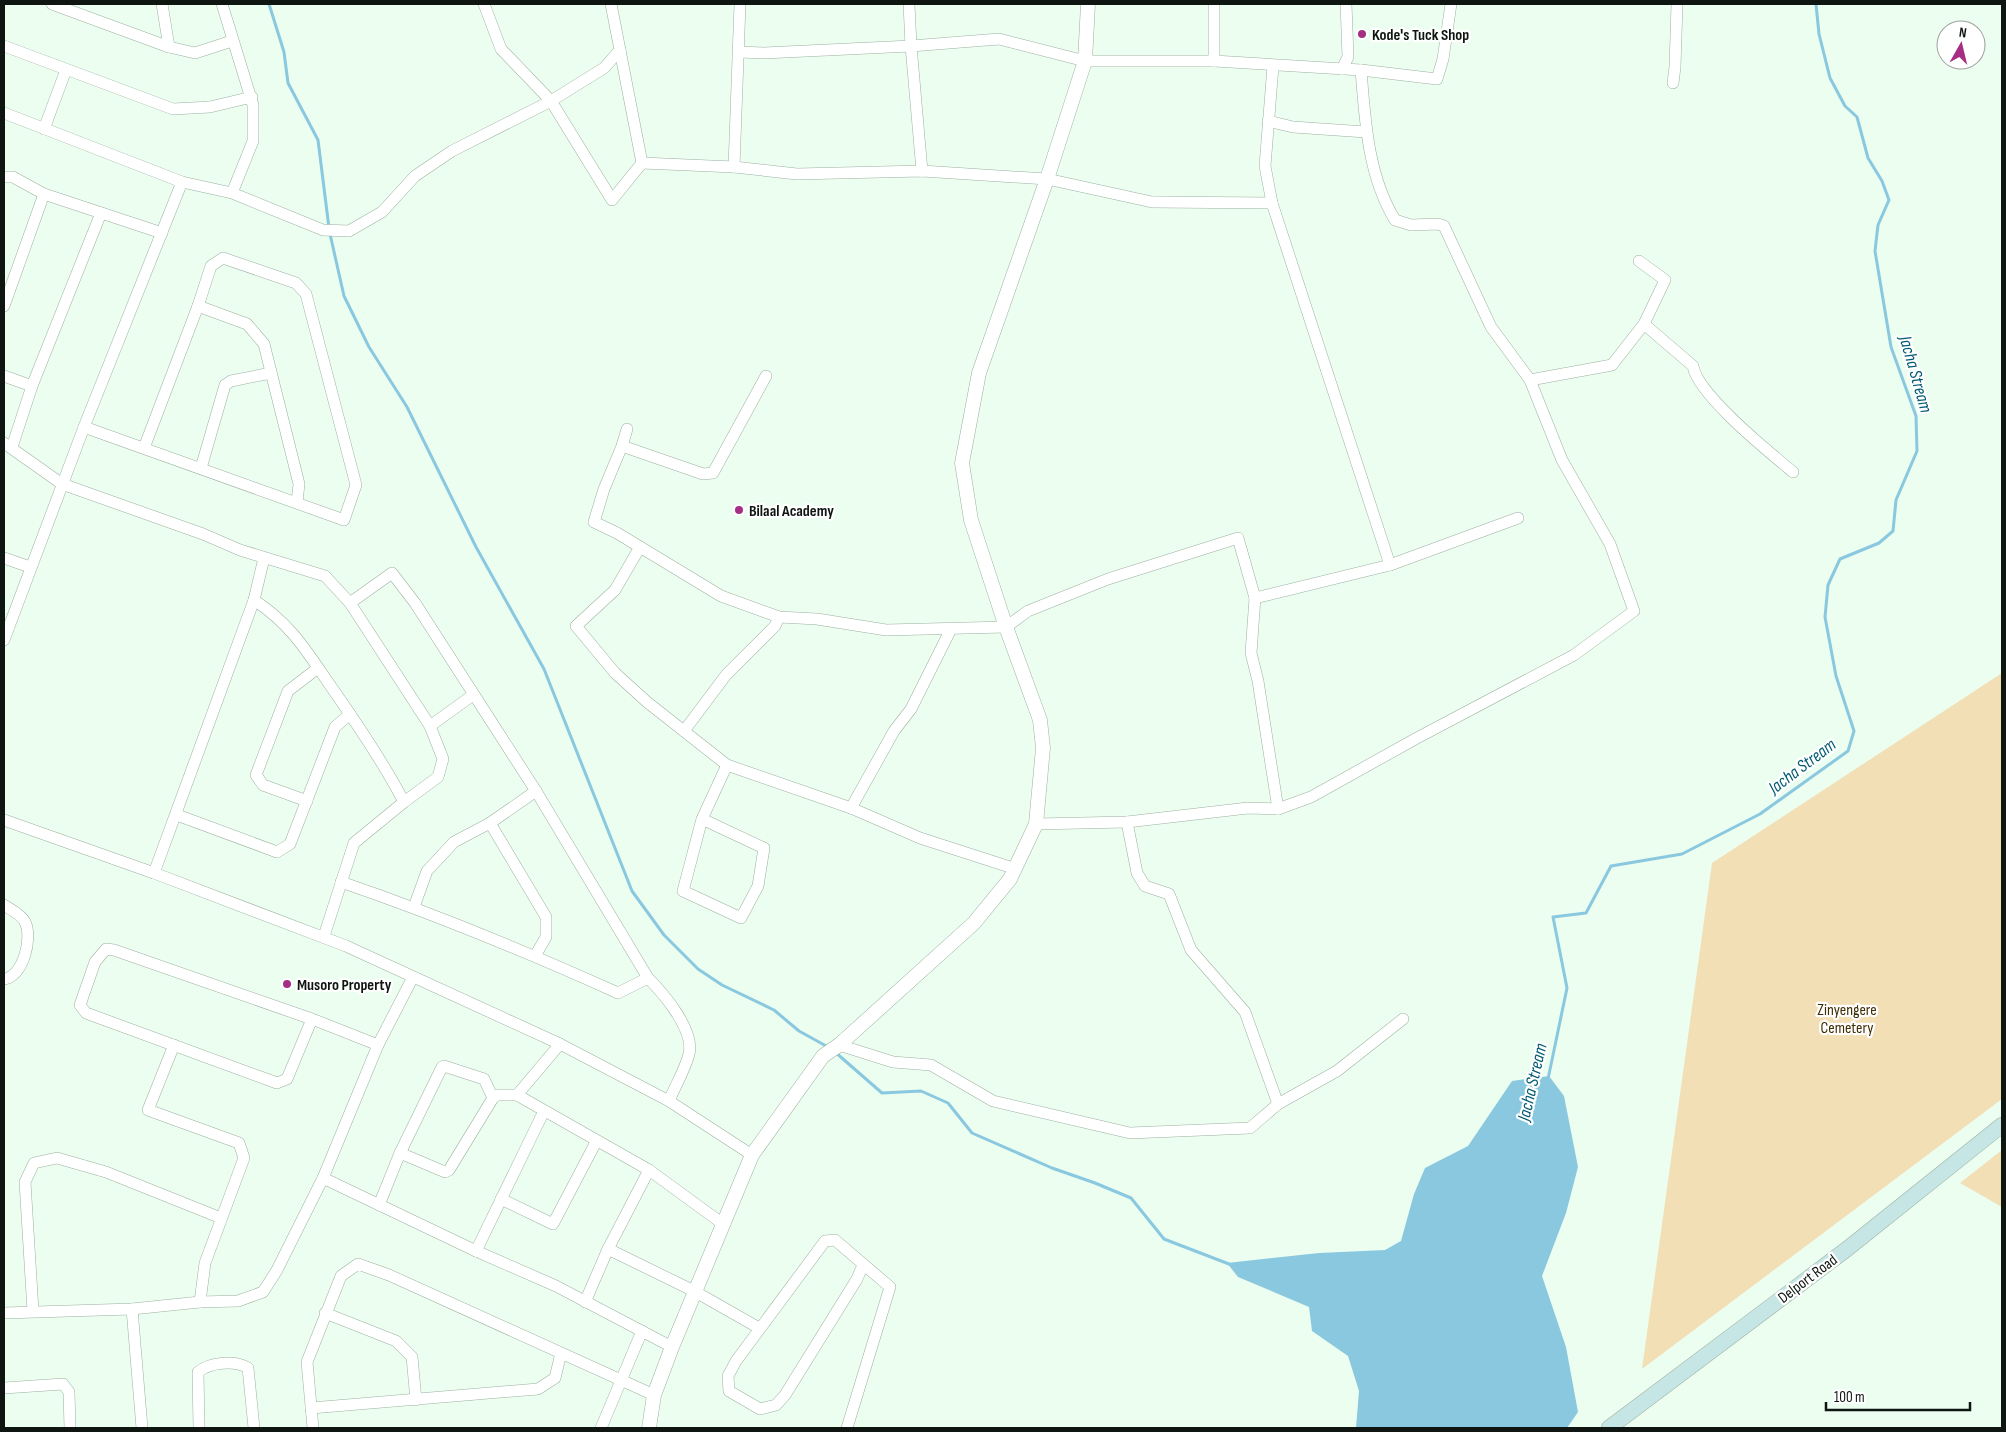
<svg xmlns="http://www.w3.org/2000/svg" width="2006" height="1432" font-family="'Sofia Sans Condensed',sans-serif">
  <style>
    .green { fill: #f3dfb6 }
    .water { fill: #8ac8e0 }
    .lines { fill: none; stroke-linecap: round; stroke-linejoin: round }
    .stream { stroke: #8ac8e0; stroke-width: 3 }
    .minor-casing { stroke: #9db0a2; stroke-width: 12 }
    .tertiary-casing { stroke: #9db0a2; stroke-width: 15 }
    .secondary-casing { stroke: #9db0a2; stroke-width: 16 }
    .minor { stroke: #fff; stroke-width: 11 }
    .tertiary { stroke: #fff; stroke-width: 14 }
    .secondary { stroke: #c5e6e4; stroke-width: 15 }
    .poi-dot { fill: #a62f86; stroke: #fff; stroke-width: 2 }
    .labels { text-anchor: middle; stroke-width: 4.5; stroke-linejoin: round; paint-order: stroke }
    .poi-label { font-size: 16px; font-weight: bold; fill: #0f1611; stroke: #fff; text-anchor: start }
    .park-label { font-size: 16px; fill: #3e2d02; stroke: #fff }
    .street-label { font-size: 16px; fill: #0f1611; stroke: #fff }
    .water-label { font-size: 18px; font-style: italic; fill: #025b73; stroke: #fff }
  </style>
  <rect width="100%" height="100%" fill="#ebfef0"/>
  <!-- green -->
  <g class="green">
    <polygon points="2002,673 2002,1099 1642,1369 1712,863"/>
    <polygon points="2002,1150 2002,1207 1960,1183"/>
  </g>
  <!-- water -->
  <polygon class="water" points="1549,1076 1564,1096 1578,1167 1566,1213 1542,1276 1566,1347 1578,1412 1567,1428 1356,1428 1359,1391 1348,1356 1312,1331 1309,1307 1238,1277 1227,1263 1319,1253 1385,1250 1401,1241 1414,1194 1425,1168 1468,1146 1512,1081"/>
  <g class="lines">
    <!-- stream -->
    <g class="stream">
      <polyline points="269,4 284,52 288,83 318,140 329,228"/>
      <polyline points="330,234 344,296 369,347 407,407 476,547 544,669 632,891 664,935 698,969 722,985 774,1010 799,1031 828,1047"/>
      <polyline points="835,1052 882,1093 921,1091 948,1103 972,1133 1052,1168 1095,1183 1131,1198 1164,1239 1229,1264"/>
      <polyline points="1548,1079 1567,988 1553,917 1586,913 1611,866 1682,854 1760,814 1848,751 1854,731 1836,676 1825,617 1828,585 1840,559 1879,543 1893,531 1896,500 1917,451 1916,416 1891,347 1875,251 1878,225 1889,200 1882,181 1868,158 1857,117 1845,106 1830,78 1819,34 1816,4"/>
    </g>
    <defs>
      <g id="minor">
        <polyline points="52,4 169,47 195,53 232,41"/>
        <polyline points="162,4 169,47"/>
        <polyline points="222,4 253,105 253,141 232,193"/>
        <polyline points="484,4 501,49 551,101 612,200 642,163 611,4"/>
        <polyline points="909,4 911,46 922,171"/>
        <polyline points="4,46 173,109 210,107 252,97"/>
        <polyline points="739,52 764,53 911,46 999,39 1085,61 1214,61 1361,70 1437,79 1443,59 1451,4"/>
        <polyline points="1214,61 1214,4"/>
        <polyline points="1273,66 1265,166 1272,203 1390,565"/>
        <polyline points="1342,69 1348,57 1346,4"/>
        <polyline points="1673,83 1675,67 1677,4"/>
        <polyline points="4,113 182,182 232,193 323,230 349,231 382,212 415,176 452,151 551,101 604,68 620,50"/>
        <polyline points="1268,121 1293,127 1366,132"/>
        <polyline points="44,129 66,70"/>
        <polyline points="642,163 734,167 797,174 922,171 1047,179 1152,202 1272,203"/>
        <polyline points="734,167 740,4"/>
        <polyline points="4,177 13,177 44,194 162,233"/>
        <polyline points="4,306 44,194"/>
        <polyline points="198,306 247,324 264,344 299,484 297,502"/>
        <path d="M 1644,324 L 1693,366 C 1697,394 1769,452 1793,472"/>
        <polyline points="4,376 32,386"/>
        <polyline points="766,376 713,473 703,474 622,446 604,489 594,522 617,533 721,596 779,617 817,619 886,630 1006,627 1028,611 1108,579 1238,538 1255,598 1251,653 1258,681 1278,809"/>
        <polyline points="1530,380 1612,365 1644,324 1665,280 1639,261"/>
        <polyline points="84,427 344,520 356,485 306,294 296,283 223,258 211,266 198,306 144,448"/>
        <polyline points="4,443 62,484 203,534 240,550 325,576 350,603 430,726 443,759 438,777 404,802 354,843 324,936"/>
        <polyline points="622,446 627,429"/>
        <polyline points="12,447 32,386 101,213"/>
        <polyline points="201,468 225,385 231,381 271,373"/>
        <polyline points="640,547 615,590 576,626 615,673 647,702 727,765 851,808 894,731 911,709 951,629"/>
        <polyline points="4,558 30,567"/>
        <polyline points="1255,598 1390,565 1518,518"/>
        <path d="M 254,600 C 292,625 307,652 332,688 C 358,725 383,762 404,802"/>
        <path d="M 350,603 L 392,573 L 415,603 L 536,791 L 648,978 C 663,993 695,1030 689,1054 C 685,1070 675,1086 669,1101"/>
        <polyline points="4,640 84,427 182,182"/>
        <polyline points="430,726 473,695"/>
        <polyline points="684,731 726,675 775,626 779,617"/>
        <polyline points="307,801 263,785 256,775 288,691 318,668"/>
        <polyline points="851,808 920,838 1016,869"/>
        <polyline points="177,815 277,852 290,844 335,727 350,714"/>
        <polyline points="702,819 764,848 758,886 741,918 683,891 702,819 727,765"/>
        <polyline points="4,820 154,873 346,946 560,1044 669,1101 752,1155"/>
        <polyline points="490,823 546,917 546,937 535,956"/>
        <path d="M 1036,824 L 1127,822 L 1248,808 L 1278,809 L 1311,797 L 1417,738 L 1574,655 L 1634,611 L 1610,544 L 1562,460 L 1530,380 L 1491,327 L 1444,226 L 1438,224 L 1411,225 L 1395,220 C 1368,176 1365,121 1361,70"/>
        <polyline points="154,873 254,600 264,558"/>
        <path d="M 341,882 C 435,914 527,952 618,993 L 648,978"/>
        <path d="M 4,905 C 10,909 22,915 25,922 C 33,938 23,977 4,979"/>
        <polyline points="414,907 427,871 454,842 490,823 536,791"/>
        <polyline points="312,1019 287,1079 277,1083 86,1013 80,1005 95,962 106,949 114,950 312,1019 378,1045"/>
        <polyline points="174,1045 148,1110 239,1143 244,1158 205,1263 200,1302"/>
        <polyline points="839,1045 893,1062 931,1065 993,1101 1130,1133 1250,1128 1278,1104 1245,1012 1191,950 1169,894 1145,886 1137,873 1127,822"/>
        <polyline points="517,1095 560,1044"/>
        <polyline points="1278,1104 1337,1071 1403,1019"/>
        <polyline points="400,1153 445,1172 449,1170 493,1098 497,1095 517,1095 649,1170 723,1224"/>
        <polyline points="323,1178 476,1251 556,1286 672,1347"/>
        <polyline points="501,1199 553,1224 596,1142"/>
        <polyline points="379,1205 400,1153 442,1067 444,1066 484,1079 493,1098"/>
        <polyline points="608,1249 694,1291 759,1328"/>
        <polyline points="476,1251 544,1111"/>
        <polyline points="585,1302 608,1249 649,1170"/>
        <polyline points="132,1309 142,1428"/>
        <polyline points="33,1311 25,1182 34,1163 57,1158 106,1172 221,1218"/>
        <polyline points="4,1313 132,1309 200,1302 238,1301 263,1292 277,1270 323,1178 378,1045 413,977"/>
        <polyline points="325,1313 396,1341 412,1357 416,1400"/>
        <polyline points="4,1388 63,1384 69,1392 70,1428"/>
        <polyline points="311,1408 538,1389 555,1378 561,1353"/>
        <path d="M 199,1428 L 198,1372 C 210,1362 235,1360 248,1368 L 254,1428"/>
        <polyline points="313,1428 307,1362 341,1276 358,1264 389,1275 654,1395"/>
        <polyline points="601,1428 642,1331"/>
        <polyline points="847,1428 890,1287 835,1240 825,1241 736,1361 728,1376 729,1391 760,1409 776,1405 785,1395 857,1279 863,1265"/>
      </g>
      <polyline id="tertiary" points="649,1428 654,1395 672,1347 752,1155 823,1056 839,1045 974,923 1010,879 1036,824 1043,748 1040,720 1006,627 971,520 962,463 979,373 1047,179 1085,61 1088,4"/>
      <polyline id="secondary" points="1609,1428 1847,1249 2002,1125"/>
    </defs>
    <!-- minor casing -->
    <use href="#minor" class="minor-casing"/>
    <!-- tertiary casing -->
    <use href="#tertiary" class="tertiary-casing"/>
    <!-- secondary casing -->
    <use href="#secondary" class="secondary-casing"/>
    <!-- minor -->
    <use href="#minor" class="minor"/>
    <!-- tertiary -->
    <use href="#tertiary" class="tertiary"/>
    <!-- secondary -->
    <use href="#secondary" class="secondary"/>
  </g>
  <!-- markers -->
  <g class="poi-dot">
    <circle cx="1362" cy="34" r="5"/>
    <circle cx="739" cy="510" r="5"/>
    <circle cx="287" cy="984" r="5"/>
  </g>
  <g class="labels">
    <!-- poi labels -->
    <g class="poi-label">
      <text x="1372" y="40">Kode's Tuck Shop</text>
      <text x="749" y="516">Bilaal Academy</text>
      <text x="297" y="990">Musoro Property</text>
    </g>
    <!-- park labels -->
    <g class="park-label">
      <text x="1847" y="1015">Zinyengere<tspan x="1847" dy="18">Cemetery</tspan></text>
    </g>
    <!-- street labels -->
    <g class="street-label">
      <text transform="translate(1807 1278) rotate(-37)" y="6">Delport Road</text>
    </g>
    <!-- water labels -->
    <g class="water-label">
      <text transform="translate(1916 374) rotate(74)" y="6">Jacha Stream</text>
      <text transform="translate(1802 766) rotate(-37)" y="6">Jacha Stream</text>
      <text transform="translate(1532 1082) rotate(-77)" y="6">Jacha Stream</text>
    </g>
  </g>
  <!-- border -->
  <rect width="2006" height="1432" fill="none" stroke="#0f1611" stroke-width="10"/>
  <!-- north arrow -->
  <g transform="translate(1961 45) rotate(8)"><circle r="24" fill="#ffffff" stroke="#9fa2a0"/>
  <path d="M0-4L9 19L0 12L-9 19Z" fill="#a62f86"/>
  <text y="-8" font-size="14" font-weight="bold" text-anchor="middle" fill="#0f1611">N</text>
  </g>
  <!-- scale -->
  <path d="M1826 1402v8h144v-8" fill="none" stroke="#0f1611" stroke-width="2.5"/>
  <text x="1834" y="1402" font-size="15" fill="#0f1611" stroke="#ffffff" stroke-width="4" paint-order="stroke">100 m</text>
</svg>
